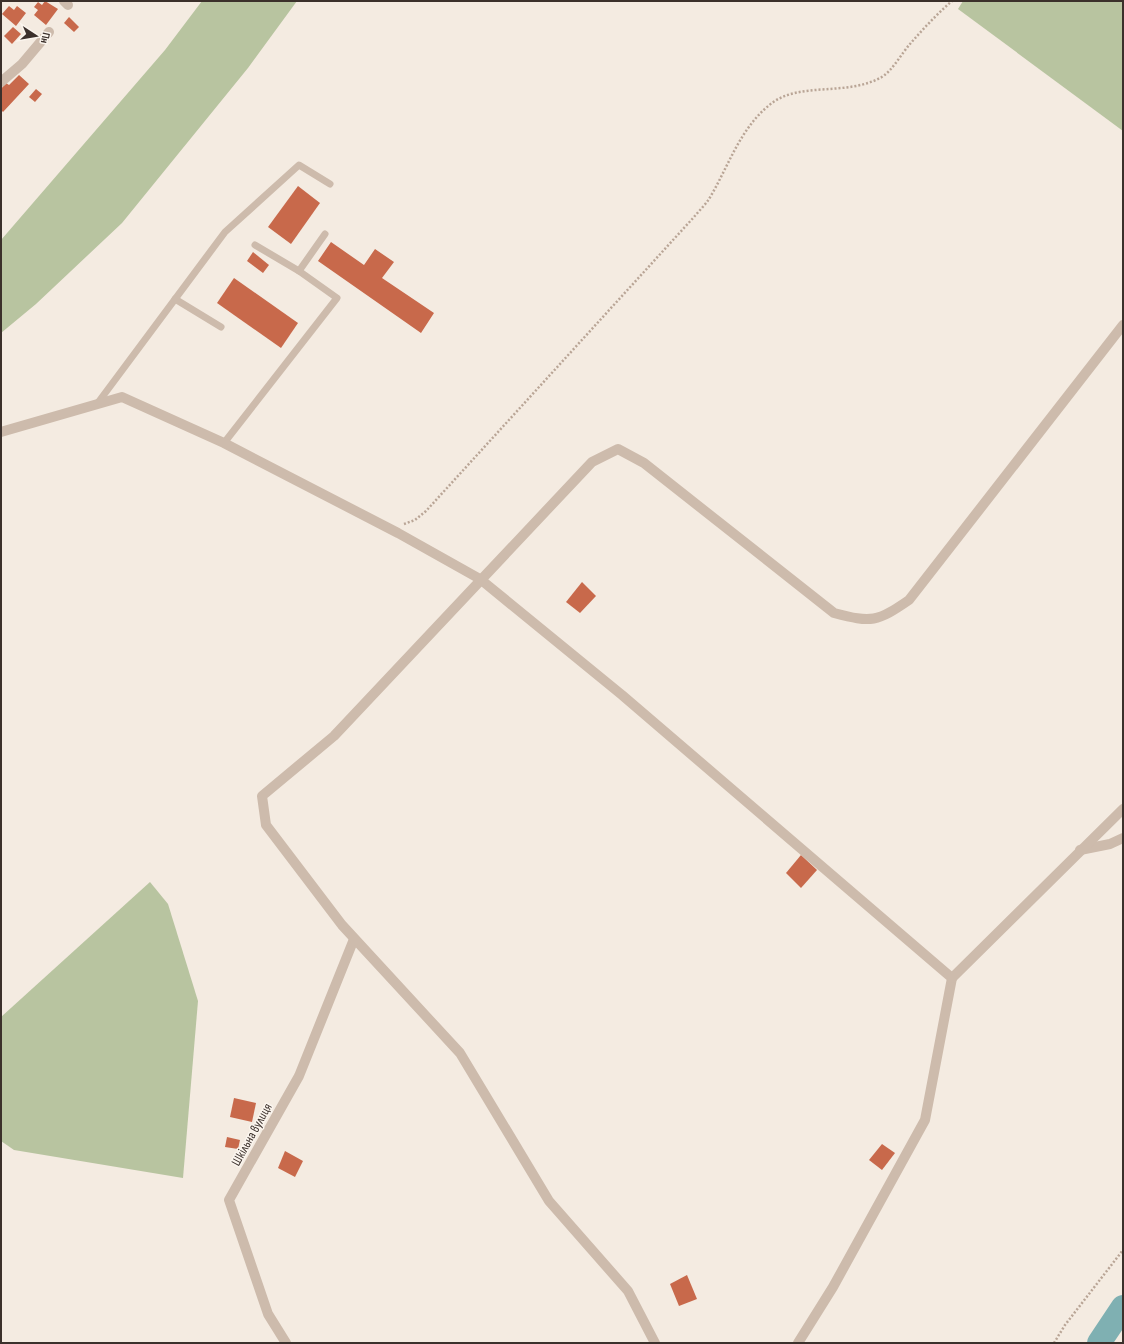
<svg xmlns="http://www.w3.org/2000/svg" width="1124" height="1344" font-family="'Sofia Sans Condensed',sans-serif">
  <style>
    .green { fill: #b8c4a0 }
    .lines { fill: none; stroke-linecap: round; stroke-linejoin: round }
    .river { stroke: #7fb0b2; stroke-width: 24 }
    .building { fill: #c8694b }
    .path { stroke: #b9a596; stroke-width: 2.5; stroke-dasharray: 2 2; stroke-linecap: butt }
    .lane { stroke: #cdbbac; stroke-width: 7 }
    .street { stroke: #cdbbac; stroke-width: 10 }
    .labels { text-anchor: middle; stroke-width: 3; stroke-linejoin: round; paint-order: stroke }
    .street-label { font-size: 13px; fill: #3b302b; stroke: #fbf5ee }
  </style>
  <rect width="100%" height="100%" fill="#f4ebe1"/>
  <!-- green -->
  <g class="green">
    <polygon points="202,1 297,1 248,68 122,223 36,304 1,333 1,240 165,50"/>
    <polygon points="963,1 1123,1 1123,131 958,9"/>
    <polygon points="150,882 168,904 198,1001 183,1178 14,1150 1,1141 1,1017"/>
  </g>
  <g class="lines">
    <!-- river -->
    <polyline class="river" points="1099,1343 1123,1307"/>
  </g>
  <!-- building -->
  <g class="building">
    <polygon points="45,1 58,9 46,25 34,15 38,10 34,7 38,2 42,5"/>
    <polygon points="9,6 14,10 17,6 26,13 16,26 2,14"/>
    <polygon points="69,17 79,27 74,32 64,23"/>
    <polygon points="13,27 21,34 12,44 4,36"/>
    <polygon points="19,75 29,84 3,112 1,110 1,89 6,83 9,85"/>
    <polygon points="36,89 42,94 35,102 29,97"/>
    <polygon points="298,186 320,203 291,244 268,227"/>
    <polygon points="331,242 364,265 375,249 394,262 382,278 434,313 421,333 318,261"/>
    <polygon points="253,252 269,265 263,273 247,261"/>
    <polygon points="234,278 298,323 281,348 217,303"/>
    <polygon points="582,582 596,596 580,613 566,602"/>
    <polygon points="801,855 817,870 801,888 786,873"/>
    <polygon points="234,1098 256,1103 252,1122 230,1117"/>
    <polygon points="227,1137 240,1140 238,1149 225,1147"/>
    <polygon points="882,1144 895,1153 882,1170 869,1160"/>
    <polygon points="285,1151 303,1161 295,1177 278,1168"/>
    <polygon points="687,1275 697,1299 679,1306 670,1284"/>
  </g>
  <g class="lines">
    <!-- path -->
    <g class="path">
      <path d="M 404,524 L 415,520 L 426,511 L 694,217 C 699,211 705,205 709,199 C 729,166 740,127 772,103 C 800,82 846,96 880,78 C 892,72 901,54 910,44 C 923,29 937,14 952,1"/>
      <polyline points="1054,1343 1065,1325 1123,1250"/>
    </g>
    <!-- lane -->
    <g class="lane">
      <polyline points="255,245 299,271"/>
      <polyline points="175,299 221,327"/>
      <polyline points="97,404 225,232 299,165 330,184"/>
      <polyline points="224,443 337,298 299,271 325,234"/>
    </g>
    <!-- street -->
    <g class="street">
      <polyline points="64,1 68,5"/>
      <polyline points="1,82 22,64 49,32"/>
      <polyline points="1,432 122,397 224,443 398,533 480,579 622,695 952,978 925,1120 833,1287 798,1343"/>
      <polyline points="1080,850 1110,844 1123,838"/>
      <polyline points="952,978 1123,809"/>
      <polyline points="286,1343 268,1314 229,1200 299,1076 354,939"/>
      <path d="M 655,1343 L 628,1291 L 549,1201 L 460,1053 L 342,925 L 266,825 L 262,796 L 334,736 L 592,462 L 618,449 L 644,463 L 834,613 C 872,623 877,622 909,600 L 1123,325"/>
    </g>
  </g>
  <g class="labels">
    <!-- street labels -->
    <g class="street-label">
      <text transform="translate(251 1134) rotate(-61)" y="5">Шкільна вулиця</text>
    </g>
  </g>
  <!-- border -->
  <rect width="1124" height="1344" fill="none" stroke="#3b302b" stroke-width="4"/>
  <!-- north arrow -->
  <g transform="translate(36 36) rotate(102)" stroke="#fbf5ee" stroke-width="3" paint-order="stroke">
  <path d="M0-3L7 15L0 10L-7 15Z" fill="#3b302b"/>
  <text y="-6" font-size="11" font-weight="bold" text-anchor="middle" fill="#3b302b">Пн</text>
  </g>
</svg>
